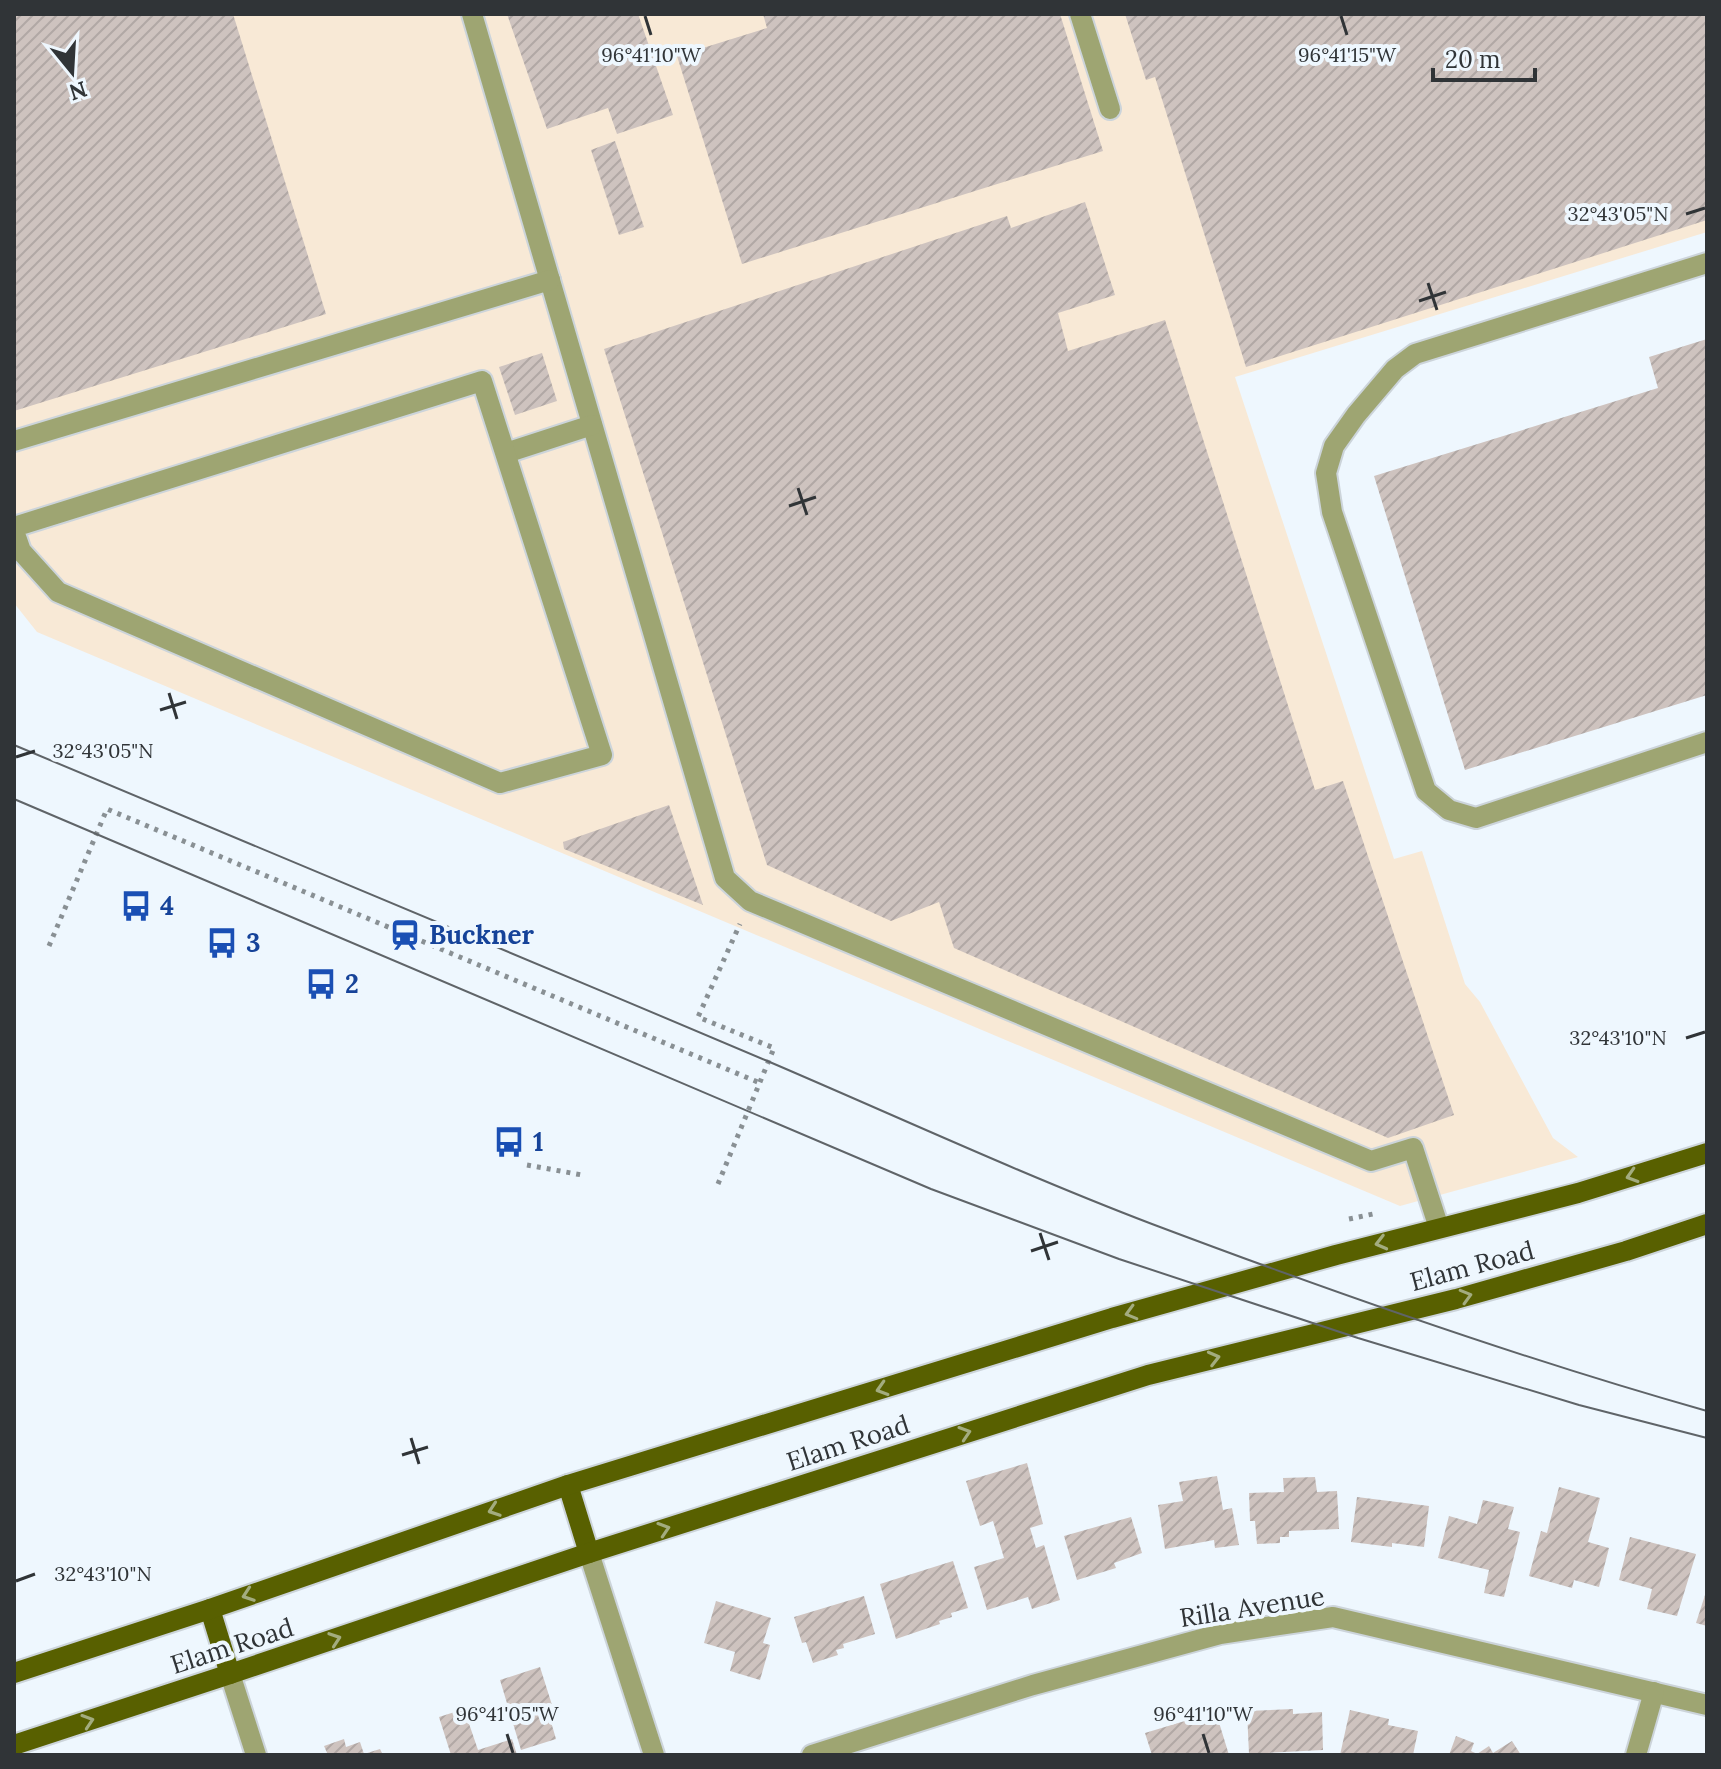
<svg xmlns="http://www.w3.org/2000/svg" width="1721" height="1769" font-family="Lora,serif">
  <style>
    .industrial { fill: #f8e9d6 }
    .building { fill: url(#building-hatch) }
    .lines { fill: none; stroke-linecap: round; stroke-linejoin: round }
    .minor-casing { stroke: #ccd4da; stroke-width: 24 }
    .major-casing { stroke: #ccd4da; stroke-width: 24 }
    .path { stroke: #899094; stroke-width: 5; stroke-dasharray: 4 6; stroke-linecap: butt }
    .minor { stroke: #9ea572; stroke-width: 20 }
    .major { stroke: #586000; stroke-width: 20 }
    .tram { stroke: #5f6468; stroke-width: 2 }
    .oneway { stroke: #a3ac7f }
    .ticks { fill: none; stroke: #303437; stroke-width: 3 }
    .labels { text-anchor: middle; stroke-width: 8; stroke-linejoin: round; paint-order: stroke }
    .transit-label { font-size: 26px; font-weight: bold; fill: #164399; stroke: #eef7fe; text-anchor: start }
    .street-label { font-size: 26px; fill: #303437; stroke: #eef7fe }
    .ticks-label { font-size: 20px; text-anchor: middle; fill: #303437; stroke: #eef7fe; stroke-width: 8; stroke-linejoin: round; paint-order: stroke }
  </style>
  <defs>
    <pattern id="building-hatch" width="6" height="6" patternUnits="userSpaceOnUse" patternTransform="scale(2)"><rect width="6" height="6" fill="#cec3bf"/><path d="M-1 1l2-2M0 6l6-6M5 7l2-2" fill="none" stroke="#b1a8a5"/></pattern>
  </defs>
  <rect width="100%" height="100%" fill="#eef7fe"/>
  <!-- industrial -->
  <polygon class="industrial" points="14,14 1707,14 1707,232 1235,377 1394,859 1422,851 1465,984 1480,1002 1553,1138 1578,1157 1400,1206 37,632 14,603"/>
  <!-- building -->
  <g class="building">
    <polygon points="14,14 233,14 326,314 14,411"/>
    <polygon points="507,14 638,14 673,115 617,134 608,108 547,129"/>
    <polygon points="763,14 1060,14 1103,151 742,264 677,56 767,28"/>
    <polygon points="1125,14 1707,14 1707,220 1246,367 1155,77 1146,80"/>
    <polygon points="615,141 644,227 619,235 591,150"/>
    <polygon points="1085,202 1115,295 1058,313 1068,351 1165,320 1315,790 1343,781 1454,1115 1388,1138 954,948 939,902 891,921 767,865 604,349 1007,216 1011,228"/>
    <polygon points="1707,339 1707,695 1465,770 1374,476 1658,388 1649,357"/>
    <polygon points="542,353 557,401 515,415 499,367"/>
    <polygon points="669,805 703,905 564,849 563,842"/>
    <polygon points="1027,1463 1043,1524 1030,1528 1036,1548 1044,1545 1060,1600 1032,1609 1028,1597 987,1610 974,1567 1004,1558 993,1521 980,1526 966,1481"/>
    <polygon points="1217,1476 1223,1510 1232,1508 1239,1545 1215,1548 1214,1540 1165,1549 1158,1505 1183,1501 1179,1482"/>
    <polygon points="1315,1477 1317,1492 1337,1491 1339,1529 1289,1531 1289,1537 1280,1537 1280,1543 1257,1544 1255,1521 1250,1521 1249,1493 1284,1492 1283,1478"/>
    <polygon points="1559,1487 1600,1498 1588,1542 1609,1548 1599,1587 1574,1580 1572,1588 1529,1576 1541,1531 1547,1533"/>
    <polygon points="1357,1497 1429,1506 1424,1547 1392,1543 1392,1547 1351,1542"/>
    <polygon points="1483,1500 1514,1507 1508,1529 1520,1532 1504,1597 1484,1593 1489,1570 1438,1558 1449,1516 1477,1524"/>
    <polygon points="1131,1517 1142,1553 1114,1563 1116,1568 1077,1580 1064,1536"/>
    <polygon points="1630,1537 1696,1554 1677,1616 1647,1609 1652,1589 1619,1580"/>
    <polygon points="953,1561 968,1608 951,1613 952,1617 939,1621 940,1624 896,1639 880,1584"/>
    <polygon points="1706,1592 1707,1593 1707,1626 1696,1623"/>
    <polygon points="864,1596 875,1634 843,1644 844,1648 836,1650 838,1655 813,1663 806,1642 802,1643 794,1617"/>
    <polygon points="716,1601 771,1618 763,1643 770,1645 760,1680 730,1671 735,1652 704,1643"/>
    <polygon points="540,1667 552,1705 554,1721 551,1722 556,1739 521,1750 500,1680"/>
    <polygon points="464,1709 478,1750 512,1739 517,1755 451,1755 439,1717"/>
    <polygon points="1293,1709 1293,1714 1322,1712 1323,1750 1249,1754 1247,1711"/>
    <polygon points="1350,1710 1389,1719 1388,1725 1418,1731 1413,1755 1340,1755"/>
    <polygon points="1217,1716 1229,1755 1152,1755 1145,1733 1188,1720 1189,1725"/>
    <polygon points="1456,1736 1474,1743 1471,1751 1477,1754 1489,1746 1493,1753 1512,1741 1521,1755 1449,1755"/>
    <polygon points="344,1739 346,1747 360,1742 364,1754 380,1749 383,1755 328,1755 324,1746"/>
  </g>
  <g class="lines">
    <defs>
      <g id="minor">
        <polyline points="472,14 725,878 750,901 1371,1161 1413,1148 1439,1228"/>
        <polyline points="1080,14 1110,109"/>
        <polyline points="1707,263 1415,354 1395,369 1356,415 1334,446 1326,473 1332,512 1426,791 1449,810 1476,818 1707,742"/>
        <polyline points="14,441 550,280"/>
        <polyline points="506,453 592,425"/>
        <polyline points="14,527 482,381 602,755 500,783 58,592 21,551 14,531"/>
        <polyline points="589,1553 654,1755"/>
        <polyline points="230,1674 256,1755"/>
        <polyline points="812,1755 1033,1685 1220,1634 1333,1617 1707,1705"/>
        <polyline points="1636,1755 1654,1692"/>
      </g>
      <g id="major">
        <polyline points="568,1485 589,1553"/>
        <polyline points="210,1609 230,1674"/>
        <polyline points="14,1673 210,1609 568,1485 1112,1318 1336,1255 1578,1193 1707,1153"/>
        <polyline points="14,1745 230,1674 589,1553 1148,1375 1456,1299 1626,1251 1707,1224"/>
      </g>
    </defs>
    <!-- minor casing -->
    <use href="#minor" class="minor-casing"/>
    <!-- major casing -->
    <use href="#major" class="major-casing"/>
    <!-- path -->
    <g class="path">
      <polyline points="49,946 107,809 760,1083"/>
      <polyline points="527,1165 582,1175"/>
      <polyline points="718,1184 774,1048 698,1017 740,924"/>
      <polyline points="1349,1219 1373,1214"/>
    </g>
    <!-- minor -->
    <use href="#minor" class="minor"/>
    <!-- major -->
    <use href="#major" class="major"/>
    <!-- tram -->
    <g class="tram">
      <path d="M 14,745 C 264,850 515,954 765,1060 C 894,1115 1021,1174 1152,1224 C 1335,1293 1519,1358 1707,1411"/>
      <polyline points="14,799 931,1189 1119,1259 1358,1338 1579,1405 1707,1438"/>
    </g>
  </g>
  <!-- one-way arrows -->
  <defs><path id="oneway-chevron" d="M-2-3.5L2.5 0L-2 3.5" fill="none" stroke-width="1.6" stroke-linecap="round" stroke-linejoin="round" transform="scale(2)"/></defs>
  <g class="oneway">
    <use href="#oneway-chevron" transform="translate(1632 1176) rotate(163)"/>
    <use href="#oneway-chevron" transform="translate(1381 1243) rotate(166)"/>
    <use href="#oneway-chevron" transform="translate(1466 1296) rotate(-16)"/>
    <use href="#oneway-chevron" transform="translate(1131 1313) rotate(164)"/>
    <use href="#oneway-chevron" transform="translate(1214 1358) rotate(-14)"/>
    <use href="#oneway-chevron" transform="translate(882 1389) rotate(163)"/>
    <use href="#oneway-chevron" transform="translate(965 1433) rotate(-18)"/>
    <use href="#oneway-chevron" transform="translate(494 1510) rotate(161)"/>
    <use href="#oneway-chevron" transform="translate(664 1529) rotate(-18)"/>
    <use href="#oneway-chevron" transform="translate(248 1595) rotate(161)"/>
    <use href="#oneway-chevron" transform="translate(335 1639) rotate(-19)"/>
    <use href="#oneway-chevron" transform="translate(88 1721) rotate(-18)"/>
  </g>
  <!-- ticks -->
  <path class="ticks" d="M 645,16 L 651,35M 1341,16 L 1347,35M 1686,214 L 1705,208M 1428,283 L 1437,310M 1419,301 L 1446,292M 798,488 L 807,515M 789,506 L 816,497M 169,693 L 177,719M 160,710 L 186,702M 16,757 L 35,751M 1686,1038 L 1705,1032M 1040,1233 L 1049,1260M 1031,1251 L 1058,1242M 411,1438 L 419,1464M 402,1455 L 428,1447M 16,1581 L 35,1574M 507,1734 L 513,1753M 1203,1734 L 1209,1753"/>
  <!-- icons -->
  <defs>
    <symbol id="bus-bare" viewBox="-9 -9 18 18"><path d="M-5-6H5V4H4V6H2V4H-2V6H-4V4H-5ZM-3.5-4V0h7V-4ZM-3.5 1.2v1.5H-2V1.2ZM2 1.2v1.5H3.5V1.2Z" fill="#1a4fb4" stroke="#eef7fe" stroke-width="2.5" paint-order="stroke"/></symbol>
    <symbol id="station-bare" viewBox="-9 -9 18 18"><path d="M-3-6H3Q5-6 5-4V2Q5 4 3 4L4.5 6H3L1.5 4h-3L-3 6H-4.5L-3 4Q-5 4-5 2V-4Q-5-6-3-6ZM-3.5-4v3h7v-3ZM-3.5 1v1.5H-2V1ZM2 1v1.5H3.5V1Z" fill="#1a4fb4" stroke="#eef7fe" stroke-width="2.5" paint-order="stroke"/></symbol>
  </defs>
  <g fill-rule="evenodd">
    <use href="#bus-bare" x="114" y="884" width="44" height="44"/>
    <use href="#station-bare" x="383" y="913" width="44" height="44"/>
    <use href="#bus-bare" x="200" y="921" width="44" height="44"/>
    <use href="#bus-bare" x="299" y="962" width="44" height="44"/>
    <use href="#bus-bare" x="487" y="1120" width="44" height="44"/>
  </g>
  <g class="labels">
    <!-- transit labels -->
    <g class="transit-label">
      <text x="160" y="915">4</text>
      <text x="429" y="944">Buckner</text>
      <text x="246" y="952">3</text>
      <text x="345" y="993">2</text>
      <text x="533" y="1151">1</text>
    </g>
    <!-- street labels -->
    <g class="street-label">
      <text transform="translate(1472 1266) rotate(-15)" y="9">Elam Road</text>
      <text transform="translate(848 1443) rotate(-18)" y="9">Elam Road</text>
      <text transform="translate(1252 1607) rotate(-9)" y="9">Rilla Avenue</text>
      <text transform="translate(232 1646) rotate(-18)" y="9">Elam Road</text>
    </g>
  </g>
  <g class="ticks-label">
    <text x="651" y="62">96°41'10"W</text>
    <text x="1347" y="62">96°41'15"W</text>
    <text x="1618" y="221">32°43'05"N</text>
    <text x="103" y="758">32°43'05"N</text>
    <text x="1618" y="1045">32°43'10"N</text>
    <text x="103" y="1581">32°43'10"N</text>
    <text x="507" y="1721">96°41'05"W</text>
    <text x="1203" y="1721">96°41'10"W</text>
  </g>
  <!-- border -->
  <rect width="1721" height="1769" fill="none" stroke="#303437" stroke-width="32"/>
  <!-- north arrow -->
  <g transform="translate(72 72) rotate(162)" stroke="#eef7fe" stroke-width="6" paint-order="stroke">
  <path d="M0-6L14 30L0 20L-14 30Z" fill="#303437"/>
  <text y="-12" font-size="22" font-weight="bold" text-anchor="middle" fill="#303437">N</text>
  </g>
  <!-- scale -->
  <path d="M1433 68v12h102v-12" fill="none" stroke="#303437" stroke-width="4"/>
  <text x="1445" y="68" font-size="24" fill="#303437" stroke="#eef7fe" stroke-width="6" paint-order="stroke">20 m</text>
</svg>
